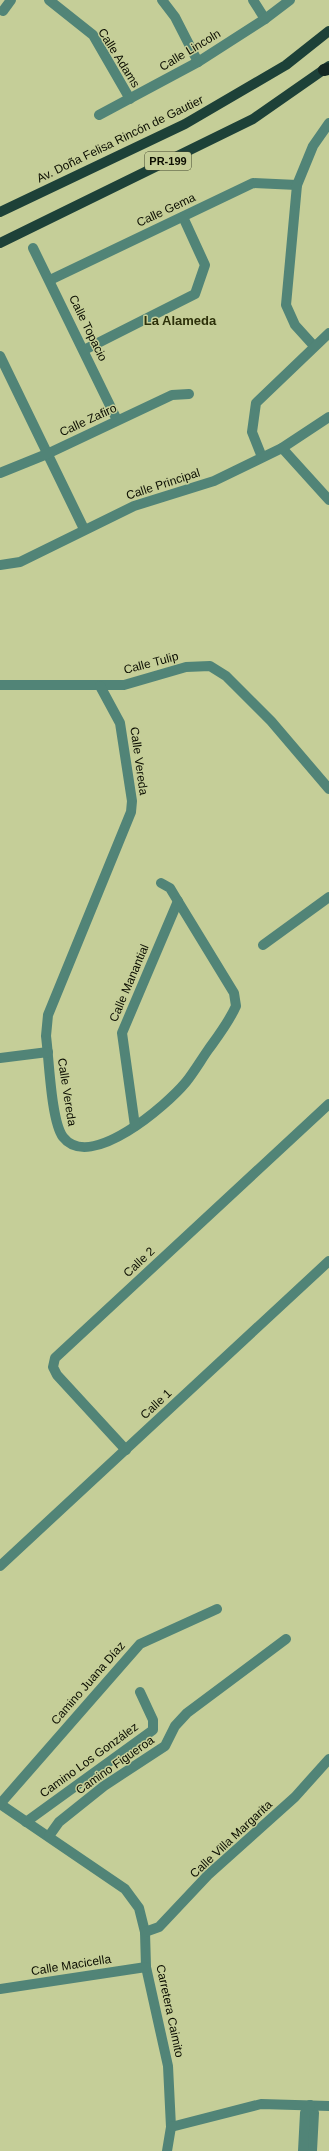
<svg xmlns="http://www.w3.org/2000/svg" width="329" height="2151" font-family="Helvetica,sans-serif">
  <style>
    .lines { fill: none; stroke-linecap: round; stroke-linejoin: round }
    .minor { stroke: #518477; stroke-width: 10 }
    .major { stroke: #1d4138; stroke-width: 10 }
    .highway { stroke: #152823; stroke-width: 12 }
    .labels { text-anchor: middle; stroke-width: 3; stroke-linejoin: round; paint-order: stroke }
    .shield { fill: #c5ce98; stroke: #43472e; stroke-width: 1 }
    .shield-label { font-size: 11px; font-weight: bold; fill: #0b0d00 }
    .street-label { font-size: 12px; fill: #0b0d00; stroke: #c5ce98 }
    .neighbourhood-label { font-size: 13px; font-weight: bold; fill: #2d310a; stroke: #c5ce98 }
  </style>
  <rect width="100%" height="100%" fill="#c5ce98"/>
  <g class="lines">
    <!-- minor -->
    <g class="minor">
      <polyline points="49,0 93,35 130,99"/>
      <polyline points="162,0 175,17 198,62"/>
      <polyline points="253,0 265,19"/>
      <polyline points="3,11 11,0"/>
      <polyline points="99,115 198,62 265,19 290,0"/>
      <polyline points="33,248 117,420"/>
      <polyline points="50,280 253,183 297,185"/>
      <polyline points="314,346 295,325 286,305 297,185 313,146 329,123"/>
      <polyline points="84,350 195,294 205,265 183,217"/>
      <polyline points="0,356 84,529"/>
      <polyline points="282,448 329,500"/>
      <polyline points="262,457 252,432 256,403 329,333"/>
      <polyline points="0,473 47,454 172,395 189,394"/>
      <polyline points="0,565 20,562 134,506 214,481 282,448 329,417"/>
      <polyline points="0,685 124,685 186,667 210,666 226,676 271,721 329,789"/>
      <path d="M 100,686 L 120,723 L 132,801 L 131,812 L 48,1015 L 46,1036 C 49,1058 51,1121 63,1137 C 90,1172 167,1105 186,1082 C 194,1072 201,1060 208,1050 C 218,1036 229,1022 236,1006 L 234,993 L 176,898 L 170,888 L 161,883"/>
      <polyline points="263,945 329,897"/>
      <polyline points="0,1058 48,1052"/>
      <polyline points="135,1126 122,1033 178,901"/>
      <polyline points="126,1450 57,1375 53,1367 55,1358 329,1104"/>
      <polyline points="0,1566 329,1261"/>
      <polyline points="0,1804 125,1889 139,1908 145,1932 146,1967 168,2066 171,2127 167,2151"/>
      <polyline points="0,1804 140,1644 217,1609"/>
      <polyline points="26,1822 153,1730 153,1720 140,1692"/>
      <polyline points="49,1836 59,1822 104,1786 165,1746 175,1726 187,1713 286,1639"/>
      <polyline points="145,1932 159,1927 208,1875 295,1797 329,1759"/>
      <polyline points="0,1989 146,1967"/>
      <polyline points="310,2105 314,2113 312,2151"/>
      <polyline points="171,2127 261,2104 329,2106"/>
      <polyline points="303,2151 305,2113 310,2105"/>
    </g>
    <!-- major -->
    <g class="major">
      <polyline points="0,212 185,124 286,65 329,31"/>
      <polyline points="0,243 253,119 329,66"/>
    </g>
    <!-- highway -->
    <polyline class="highway" points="324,70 329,69"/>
  </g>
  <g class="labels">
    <!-- shield labels -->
    <rect class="shield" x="145" y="152" width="46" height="18" rx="3"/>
    <g class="shield-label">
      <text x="168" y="165">PR-199</text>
    </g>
    <!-- street labels -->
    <g class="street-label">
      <text transform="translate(190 50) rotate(-31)" y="4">Calle Lincoln</text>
      <text transform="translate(119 58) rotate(58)" y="4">Calle Adams</text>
      <text transform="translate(120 139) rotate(-26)" y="4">Av. Doña Felisa Rincón de Gautier</text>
      <text transform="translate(166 210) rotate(-25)" y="4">Calle Gema</text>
      <text transform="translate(88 328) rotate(64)" y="4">Calle Topacio</text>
      <text transform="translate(88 420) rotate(-25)" y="4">Calle Zafiro</text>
      <text transform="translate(163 484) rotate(-18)" y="4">Calle Principal</text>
      <text transform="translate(151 663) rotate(-15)" y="4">Calle Tulip</text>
      <text transform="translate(139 761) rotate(82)" y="4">Calle Vereda</text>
      <text transform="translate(129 983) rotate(-67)" y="4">Calle Manantial</text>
      <text transform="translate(67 1092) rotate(81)" y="4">Calle Vereda</text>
      <text transform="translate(139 1262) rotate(-43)" y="4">Calle 2</text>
      <text transform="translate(156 1404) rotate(-43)" y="4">Calle 1</text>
      <text transform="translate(88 1683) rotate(-49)" y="4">Camino Juana Díaz</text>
      <text transform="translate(89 1760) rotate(-36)" y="4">Camino Los González</text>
      <text transform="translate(115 1765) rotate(-35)" y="4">Camino Figueroa</text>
      <text transform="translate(231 1839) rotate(-43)" y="4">Calle Villa Margarita</text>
      <text transform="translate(71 1965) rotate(-9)" y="4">Calle Macicella</text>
      <text transform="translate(170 2011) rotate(78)" y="4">Carretera Caimito</text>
    </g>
    <!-- neighbourhood labels -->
    <g class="neighbourhood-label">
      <text x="180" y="325">La Alameda</text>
    </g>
  </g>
</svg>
